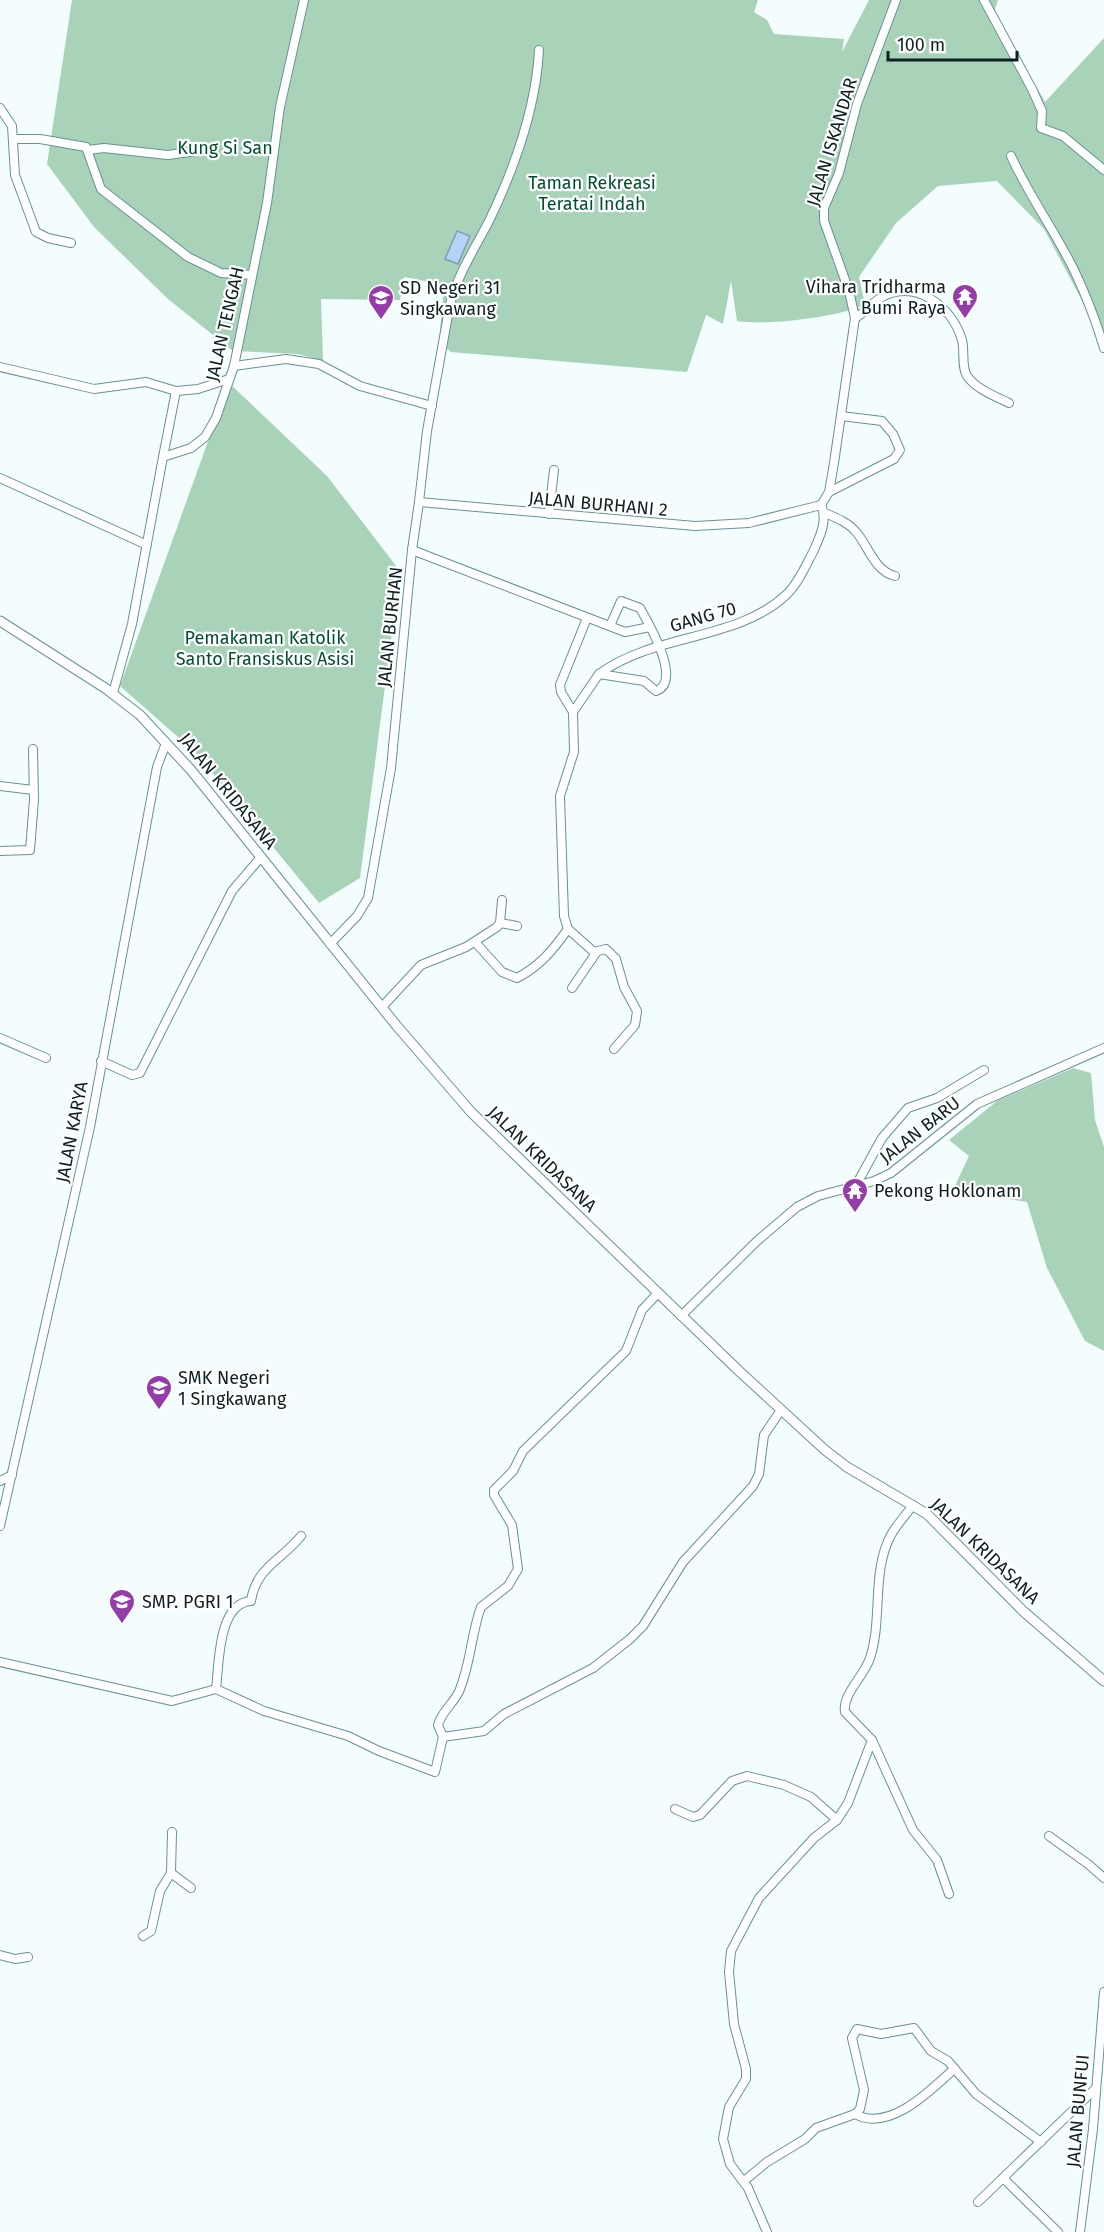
<svg xmlns="http://www.w3.org/2000/svg" width="1104" height="2232" font-family="'Fira Sans',sans-serif">
  <style>
    .green { fill: #a9d3b9 }
    .water { fill: #b3d4f7; stroke: #829eb7; stroke-width: 1.5 }
    .lines { fill: none; stroke-linecap: round; stroke-linejoin: round }
    .minor-casing { stroke: #659296; stroke-width: 10 }
    .tertiary-casing { stroke: #659296; stroke-width: 11 }
    .minor { stroke: #fff; stroke-width: 8 }
    .tertiary { stroke: #fff; stroke-width: 9 }
    .labels { text-anchor: middle; stroke-width: 4.5; stroke-linejoin: round; paint-order: stroke }
    .street-label { font-size: 18px; fill: #0e2122; stroke: #fff }
    .park-label { font-size: 18px; fill: #00502f; stroke: #fff }
    .poi-label { font-size: 18px; fill: #0e2122; stroke: #fff; text-anchor: start }
  </style>
  <rect width="100%" height="100%" fill="#f4fdfe"/>
  <!-- green -->
  <g class="green">
    <path d="M 72,0 L 758,0 L 754,12 L 767,20 L 774,34 L 844,39 L 842,52 L 869,0 L 998,0 L 994,13 L 1045,102 L 1104,38 L 1104,342 L 1044,229 L 997,181 L 938,186 L 896,223 L 859,277 L 865,305 C 838,317 767,326 737,321 L 731,281 L 723,324 L 706,315 L 687,372 L 451,352 L 439,342 L 444,285 L 404,277 L 400,300 L 321,299 L 323,361 L 298,354 L 233,351 L 168,299 L 94,227 L 47,164 Z"/>
    <polygon points="229,383 327,476 400,571 360,878 319,903 195,752 120,686"/>
    <polygon points="1073,1068 1091,1073 1095,1120 1104,1147 1104,1351 1085,1341 1047,1268 1027,1202 953,1190 969,1156 949,1140 997,1101"/>
  </g>
  <!-- water -->
  <polygon class="water" points="457,231 470,236 458,264 445,259"/>
  <g class="lines">
    <defs>
      <g id="minor">
        <polyline points="984,0 1032,89 1042,111 1041,128 1063,136 1104,170"/>
        <polyline points="0,108 12,126 15,175 36,232 48,238 71,243"/>
        <polyline points="13,139 40,139 86,147 101,189 188,257 221,273 252,275"/>
        <polyline points="88,150 104,148 168,155 211,149"/>
        <path d="M 1011,156 C 1029,196 1055,231 1074,270 C 1086,295 1096,321 1104,348"/>
        <path d="M 855,318 C 866,312 873,301 884,296 C 918,280 952,307 962,340 C 965,352 961,366 967,376 C 976,389 995,396 1009,403"/>
        <polyline points="234,366 286,359 319,364 360,386 432,406"/>
        <polyline points="0,367 94,389 146,382 176,391 198,389 229,379"/>
        <polyline points="163,457 176,391"/>
        <polyline points="0,478 147,545"/>
        <polyline points="829,492 894,459 900,450 893,434 882,421 841,416"/>
        <path d="M 419,502 L 427,431 L 450,304 C 458,274 475,248 489,221 C 515,167 536,109 539,50"/>
        <polyline points="821,505 829,492 834,463 855,318 849,291 824,221 824,208 839,173 857,104 896,0"/>
        <path d="M 825,513 C 837,518 849,523 857,533 C 869,548 875,571 895,576"/>
        <polyline points="549,514 554,470"/>
        <polyline points="412,550 419,502 695,526 749,523 821,505"/>
        <path d="M 587,618 L 560,685 L 561,692 L 573,712 L 599,674 L 644,681 L 656,691 C 683,682 649,624 640,608 L 621,601 L 610,626"/>
        <path d="M 599,674 C 655,633 737,641 786,595 C 798,584 806,565 813,552 C 820,537 828,520 821,505"/>
        <polyline points="113,693 132,624 163,457 191,448 205,437 216,418 234,366 267,203 280,107 304,0"/>
        <polyline points="573,712 574,752 560,796 564,916 568,929 594,952 606,949 616,959 624,987 637,1011 635,1025 614,1049"/>
        <polyline points="0,786 33,790"/>
        <polyline points="0,851 30,850 34,800 33,749"/>
        <polyline points="500,923 517,926"/>
        <path d="M 475,942 L 502,972 L 517,978 C 540,966 553,950 568,929"/>
        <polyline points="330,944 357,916 368,898 391,768 412,550 625,632 650,627"/>
        <polyline points="572,988 596,953"/>
        <polyline points="382,1007 421,965 466,947 497,927 500,923 502,900"/>
        <polyline points="0,1038 46,1058"/>
        <polyline points="101,1061 132,1075 140,1073 232,891 261,857"/>
        <polyline points="855,1187 882,1138 908,1108 937,1098 984,1070"/>
        <polyline points="681,1316 757,1241 797,1207 818,1196 874,1181 891,1173 977,1104 1104,1048"/>
        <polyline points="0,1481 12,1475"/>
        <polyline points="0,1526 90,1127 157,767 166,743"/>
        <polyline points="0,1662 172,1701 216,1689 264,1711 348,1736 379,1751 435,1772 443,1737 484,1731 504,1714 593,1668 630,1639 643,1626 683,1562 753,1486 759,1474 764,1435 781,1410"/>
        <path d="M 216,1689 C 219,1664 218,1603 251,1601 C 256,1567 282,1560 301,1536"/>
        <path d="M 443,1737 L 438,1725 C 442,1710 455,1703 460,1689 C 471,1662 471,1634 481,1607 L 508,1586 L 518,1569 L 512,1525 L 494,1495 L 494,1490 L 513,1471 L 523,1451 L 626,1351 L 642,1310 L 658,1293"/>
        <polyline points="872,1740 913,1830 937,1860 949,1894"/>
        <polyline points="675,1809 693,1817 700,1815 732,1781 747,1776 784,1785 811,1797 837,1820"/>
        <polyline points="1049,1836 1088,1864 1104,1878"/>
        <polyline points="171,1873 191,1888"/>
        <polyline points="143,1936 151,1931 160,1891 171,1873 172,1832"/>
        <polyline points="0,1955 15,1959 28,1957"/>
        <path d="M 855,2114 C 889,2133 931,2090 954,2069"/>
        <polyline points="1003,2178 1058,2232"/>
        <polyline points="744,2181 767,2162 805,2139 816,2128 855,2114 860,2109 864,2090 852,2038 857,2029 881,2034 914,2028 931,2051 948,2061 976,2094 1041,2142"/>
        <polyline points="978,2202 1096,2088"/>
        <path d="M 767,2232 L 748,2188 L 730,2164 L 723,2139 L 729,2107 L 746,2079 L 746,2069 L 734,2024 L 729,1972 L 731,1951 L 759,1898 L 814,1838 L 837,1820 L 848,1803 L 872,1740 L 845,1712 C 842,1694 865,1675 870,1658 C 883,1619 871,1572 891,1535 C 897,1524 906,1515 913,1505"/>
        <polyline points="1080,2232 1093,2129 1104,1992"/>
      </g>
      <polyline id="tertiary" points="0,621 105,688 140,715 191,770 396,1025 471,1112 739,1371 825,1450 847,1467 927,1514 1023,1611 1104,1681"/>
    </defs>
    <!-- minor casing -->
    <use href="#minor" class="minor-casing"/>
    <!-- tertiary casing -->
    <use href="#tertiary" class="tertiary-casing"/>
    <!-- minor -->
    <use href="#minor" class="minor"/>
    <!-- tertiary -->
    <use href="#tertiary" class="tertiary"/>
  </g>
  <!-- icons -->
  <defs>
    <symbol id="temple-pin" viewBox="-11 -11 22 30"><path d="M0 17L-7.5 6A9.5 9.5 0 1 1 7.5 6Z" fill="#943ca9" stroke="#fff"/><path d="M0-6L5-2H3V0L6.5 2.5H4V6H1.5V3h-3V6H-4V2.5H-6.5L-3 0V-2H-5Z" fill="#fff"/></symbol>
    <symbol id="school-pin" viewBox="-11 -11 22 30"><path d="M0 17L-7.5 6A9.5 9.5 0 1 1 7.5 6Z" fill="#943ca9" stroke="#fff"/><path d="M0-5L7-2L0 1L-7-2ZM-4 1L0 2.5L4 1V4Q0 6-4 4Z" fill="#fff"/></symbol>
  </defs>
  <g fill-rule="evenodd">
    <use href="#temple-pin" x="950" y="282" width="30" height="40"/>
    <use href="#school-pin" x="366" y="283" width="30" height="40"/>
    <use href="#temple-pin" x="840" y="1176" width="30" height="40"/>
    <use href="#school-pin" x="144" y="1373" width="30" height="40"/>
    <use href="#school-pin" x="107" y="1587" width="30" height="40"/>
  </g>
  <g class="labels">
    <!-- street labels -->
    <g class="street-label">
      <text transform="translate(832 142) rotate(-73)" y="6">JALAN ISKANDAR</text>
      <text transform="translate(225 324) rotate(-77)" y="6">JALAN TENGAH</text>
      <text transform="translate(598 504) rotate(5)" y="6">JALAN BURHANI 2</text>
      <text transform="translate(703 617) rotate(-16)" y="6">GANG 70</text>
      <text transform="translate(390 627) rotate(-84)" y="6">JALAN BURHAN</text>
      <text transform="translate(228 791) rotate(51)" y="6">JALAN KRIDASANA</text>
      <text transform="translate(920 1130) rotate(-38)" y="6">JALAN BARU</text>
      <text transform="translate(72 1132) rotate(-79)" y="6">JALAN KARYA</text>
      <text transform="translate(542 1159) rotate(44)" y="6">JALAN KRIDASANA</text>
      <text transform="translate(985 1551) rotate(44)" y="6">JALAN KRIDASANA</text>
      <text transform="translate(1078 2111) rotate(-85)" y="6">JALAN BUNFUI</text>
    </g>
    <!-- park labels -->
    <g class="park-label">
      <text x="225" y="154">Kung Si San</text>
      <text x="592" y="189">Taman Rekreasi<tspan x="592" dy="21">Teratai Indah</tspan></text>
      <text x="265" y="644">Pemakaman Katolik<tspan x="265" dy="21">Santo Fransiskus Asisi</tspan></text>
    </g>
    <!-- poi labels -->
    <g class="poi-label">
      <text x="946" y="293" text-anchor="end">Vihara Tridharma<tspan x="946" dy="21">Bumi Raya</tspan></text>
      <text x="400" y="294">SD Negeri 31<tspan x="400" dy="21">Singkawang</tspan></text>
      <text x="874" y="1197">Pekong Hoklonam</text>
      <text x="178" y="1384">SMK Negeri<tspan x="178" dy="21">1 Singkawang</tspan></text>
      <text x="142" y="1608">SMP. PGRI 1</text>
    </g>
  </g>
  <!-- scale -->
  <path d="M888 51v9h129v-9" fill="none" stroke="#0e2122" stroke-width="3"/>
  <text x="897" y="51" font-size="18" fill="#0e2122" stroke="#ffffff" stroke-width="4.5" paint-order="stroke">100 m</text>
</svg>
